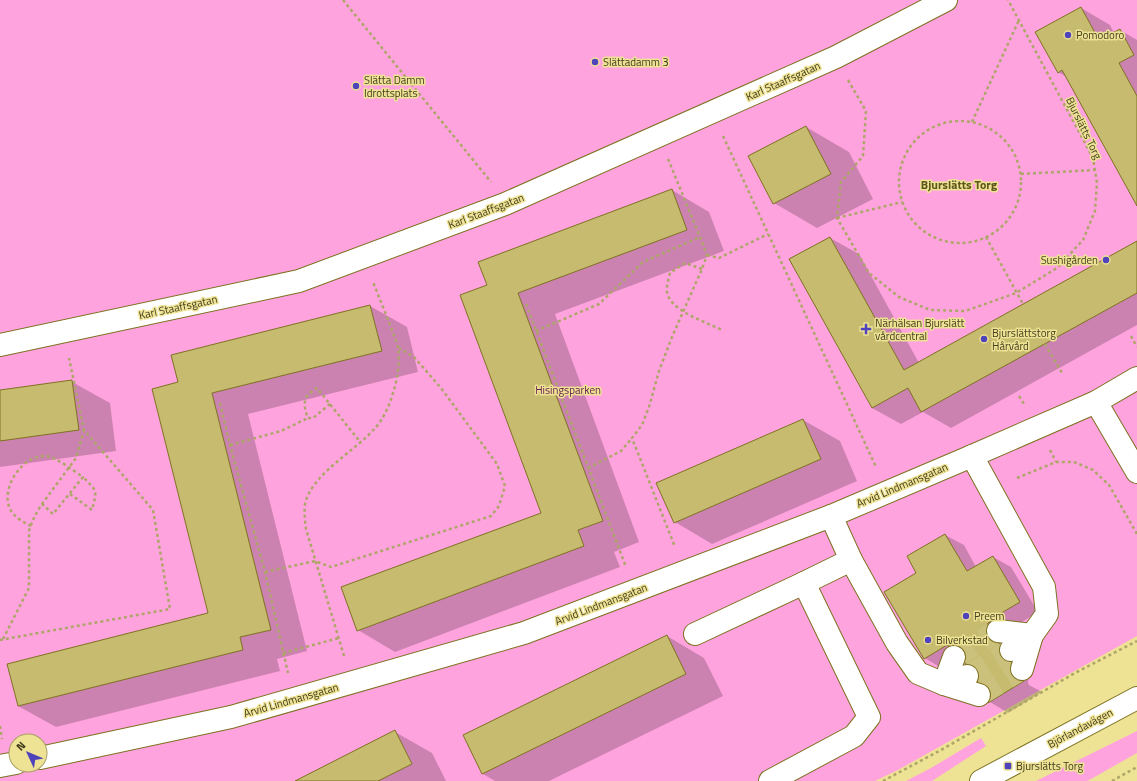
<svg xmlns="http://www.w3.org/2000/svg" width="1137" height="781" font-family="'Titillium Web',sans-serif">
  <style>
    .green { fill: #ffa3de; fill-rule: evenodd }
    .shadow { fill: #0003 }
    .building { fill: #c6bb6e; stroke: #7e7222 }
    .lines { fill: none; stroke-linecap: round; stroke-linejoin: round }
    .minor-tunnel { stroke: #ccc17c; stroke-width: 22; stroke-dasharray: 22 11; stroke-linecap: butt }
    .minor-casing { stroke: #7d7221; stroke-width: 24 }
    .path { stroke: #aea568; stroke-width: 2.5; stroke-dasharray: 3 3; stroke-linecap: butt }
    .minor { stroke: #fff; stroke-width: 22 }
    .poi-dot { fill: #4e43ba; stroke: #eee294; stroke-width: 1.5 }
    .labels { text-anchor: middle; stroke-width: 3; stroke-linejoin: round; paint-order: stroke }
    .poi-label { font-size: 11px; fill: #423d1d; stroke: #eee294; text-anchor: start }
    .street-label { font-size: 11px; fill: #423d1d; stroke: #eee294 }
    .park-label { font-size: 11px; fill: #621a4e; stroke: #eee294 }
    .neighbourhood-label { font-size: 12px; font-weight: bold; fill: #5e5519; stroke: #eee294 }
  </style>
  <rect width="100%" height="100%" fill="#eee294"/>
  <!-- green -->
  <g class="green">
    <path d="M 0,0 L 1137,0 L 1137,636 L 898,770 L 875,781 L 0,781 ZM 16,741 L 40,741 L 40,765 L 16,765 Z"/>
    <polygon points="1137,731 1137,753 1091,779 1087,781 1036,781"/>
    <polygon points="981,738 986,746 932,781 906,781 931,768"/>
  </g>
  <!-- shadow -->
  <g class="shadow">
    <polygon points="1081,8 1110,25 1114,33 1120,30 1137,40 1137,203 1067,77 1058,72"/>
    <polygon points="806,127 849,152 873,199 817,228 774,203"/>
    <polygon points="672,190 709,212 724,251 555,314 639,542 614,552 620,567 395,652 358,630 542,513 488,285"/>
    <polygon points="830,238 859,254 919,363 1137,242 1137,325 951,428 923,412 901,424 872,408"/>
    <polygon points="370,306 407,327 418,372 248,414 307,651 277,659 280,671 56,727 18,706 209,614 179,383"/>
    <polygon points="72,382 110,403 116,451 0,467 0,391"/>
    <polygon points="803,420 840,441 857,481 712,544 675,522"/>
    <polygon points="945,535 964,545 976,567 993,557 1011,567 1038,612 1011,629 1029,674 1028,683 1029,685 1042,692 1008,713 990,702 992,699 992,692 990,687 979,681 979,671 966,664 967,656 965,655 943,669 925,658 918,573"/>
    <polygon points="667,636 704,658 723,696 549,781 495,781 483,774 464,735"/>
    <polygon points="395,732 432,753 446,781 297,781"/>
  </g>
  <!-- building -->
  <g class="building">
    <polygon points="1081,7 1099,40 1120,29 1134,55 1119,63 1137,96 1137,206 1062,70 1058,73 1035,32"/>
    <polygon points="806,126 831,174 773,204 748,156"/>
    <polygon points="672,189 687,230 518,293 603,521 578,530 584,546 357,631 341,587 541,513 460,295 487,285 478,262"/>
    <polygon points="830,237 904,370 1137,241 1137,293 921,412 908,388 872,408 789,259"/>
    <polygon points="370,305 382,351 212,393 271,630 240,637 243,650 18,706 7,664 208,613 152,389 178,382 171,355"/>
    <polygon points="72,380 79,430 0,441 0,390"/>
    <polygon points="803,419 821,459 674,523 656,483"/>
    <polygon points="945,534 967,571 993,556 1020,602 993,618 994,619 988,623 986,630 986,636 990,641 1000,644 999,651 1001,658 1005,661 1011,662 1010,672 1013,677 1018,681 1024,681 988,703 991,698 991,692 988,686 978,682 979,678 979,672 975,667 970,664 965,664 966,655 963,649 958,645 952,645 948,646 947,645 924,659 884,592 916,573 907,556"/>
    <polygon points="667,635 686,674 482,774 463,735"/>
    <polygon points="395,730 412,764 378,781 295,781"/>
  </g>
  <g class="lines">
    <!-- minor-tunnel -->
    <g class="minor-tunnel">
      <polyline points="954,657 998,631"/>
      <polyline points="967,676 1011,650"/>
      <polyline points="979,695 1022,669"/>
    </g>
    <defs>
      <g id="minor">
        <polyline points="0,345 299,281 505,204 836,57 946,0"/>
        <polyline points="1096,402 1137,472"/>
        <polyline points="972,456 1044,587 1047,614 1032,635 1011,650"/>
        <polyline points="831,516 851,560 897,643 918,673 944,684 967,676"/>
        <polyline points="998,631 1032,635 1022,669"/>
        <polyline points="695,634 804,583"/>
        <polyline points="954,657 944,684 979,695"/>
        <polyline points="40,758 231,717 524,633 831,516 972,456 1096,402 1137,378"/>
        <polyline points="0,766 16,763"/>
        <polyline points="770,781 854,736 869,717 804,583 851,560"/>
        <polyline points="981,781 1137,698"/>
      </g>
    </defs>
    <!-- minor casing -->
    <use href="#minor" class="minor-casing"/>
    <!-- path -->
    <g class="path">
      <polyline points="343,0 491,182"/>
      <polyline points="848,80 866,111 863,156 841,182 837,218 869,273 899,297 930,310 965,311 1016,293 1057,268 1083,240 1095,211 1097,183 1093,158 1008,0"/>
      <circle cx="960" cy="182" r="61"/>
      <polyline points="972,122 1019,20"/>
      <polyline points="723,136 876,467"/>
      <polyline points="668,159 700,237 707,255 702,269 672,337 659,371 649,407 642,425 632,438 675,547"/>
      <polyline points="1021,174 1095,170"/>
      <polyline points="837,218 902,202"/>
      <polyline points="986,237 1023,304"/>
      <polyline points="707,255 719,258 768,234"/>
      <path d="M 702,269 L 685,263 L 670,273 C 669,278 666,287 667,292 C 670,311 706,322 722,330"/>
      <polyline points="526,304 626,567"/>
      <polyline points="536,331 599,304 643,262 700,237"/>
      <polyline points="1131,336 1137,347"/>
      <polyline points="1045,344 1062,373"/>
      <polyline points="1019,396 1024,404"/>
      <polyline points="220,403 230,445 265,572 288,673"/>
      <path d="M 330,404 L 313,418 L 308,418 C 305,412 303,402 307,396 C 309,393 314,390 317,388 L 361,443"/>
      <polyline points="230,445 281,431 308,418"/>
      <polyline points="1050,450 1056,462"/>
      <polyline points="588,468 621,451 632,438"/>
      <polyline points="1017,478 1056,462 1074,462 1093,470 1109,485 1137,534"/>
      <path d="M 70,494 L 92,510 C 97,490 98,492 83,477"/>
      <path d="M 31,526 C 23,522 14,517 10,509 C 0,488 23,454 46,456 C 56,457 74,471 83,477 L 53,514 L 42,504"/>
      <polyline points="265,572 315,561 331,567 491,516 499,506 505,486 497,464 441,388 414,357 399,348"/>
      <path d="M 3,639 L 29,588 L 29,531 C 32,521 36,513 42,504 L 76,458 L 84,430"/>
      <polyline points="0,640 170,609 153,510 84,430 69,358"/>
      <polyline points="283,653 339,638"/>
      <path d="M 344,656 L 306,529 C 305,521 304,513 305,504 C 312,473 356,451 376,427 C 386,415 391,401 395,386 C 398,377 400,356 398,347 C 396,340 393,334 391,327 C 385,312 379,297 373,282"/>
      <polyline points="0,726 2,739"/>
      <polyline points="883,781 941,750 1075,673 1137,641"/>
      <polyline points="1112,781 1137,767"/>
    </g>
    <!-- minor -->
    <use href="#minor" class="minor"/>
  </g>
  <!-- markers -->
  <g class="poi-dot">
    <circle cx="1068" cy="35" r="4"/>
    <circle cx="595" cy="62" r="4"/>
    <circle cx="356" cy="86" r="4"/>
    <circle cx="1106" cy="260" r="4"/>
    <path d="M864 323h4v4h4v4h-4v4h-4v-4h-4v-4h4z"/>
    <circle cx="984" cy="339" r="4"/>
    <circle cx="966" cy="616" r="4"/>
    <circle cx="928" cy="640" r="4"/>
    <rect x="1004" y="762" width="8" height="8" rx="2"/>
  </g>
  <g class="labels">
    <!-- poi labels -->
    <g class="poi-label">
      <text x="1076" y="39">Pomodoro</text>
      <text x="603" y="66">Slättadamm 3</text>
      <text x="364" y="84">Slätta Damm<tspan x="364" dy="13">Idrottsplats</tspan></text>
      <text x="1098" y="264" text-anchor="end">Sushigården</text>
      <text x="875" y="327">Närhälsan Bjurslätt<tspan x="875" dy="13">vårdcentral</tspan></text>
      <text x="992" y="337">Bjurslättstorg<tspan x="992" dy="13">Hårvård</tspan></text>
      <text x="974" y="620">Preem</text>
      <text x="936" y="644">Bilverkstad</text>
      <text x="1016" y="770">Bjurslätts Torg</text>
    </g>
    <!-- street labels -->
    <g class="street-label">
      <text transform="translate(783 81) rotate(-24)" y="4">Karl Staaffsgatan</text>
      <text transform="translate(1084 128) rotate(64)" y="4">Bjurslätts Torg</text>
      <text transform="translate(486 211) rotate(-21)" y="4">Karl Staaffsgatan</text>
      <text transform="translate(178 307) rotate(-12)" y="4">Karl Staaffsgatan</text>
      <text transform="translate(902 485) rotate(-23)" y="4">Arvid Lindmansgatan</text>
      <text transform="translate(601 604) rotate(-21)" y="4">Arvid Lindmansgatan</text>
      <text transform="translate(291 700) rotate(-16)" y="4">Arvid Lindmansgatan</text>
      <text transform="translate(1080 728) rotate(-28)" y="4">Björlandavägen</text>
    </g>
    <!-- park labels -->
    <g class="park-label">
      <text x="568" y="394">Hisingsparken</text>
    </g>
    <!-- neighbourhood labels -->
    <g class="neighbourhood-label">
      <text x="959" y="189">Bjurslätts Torg</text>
    </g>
  </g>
  <!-- north arrow -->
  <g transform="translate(28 753) rotate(314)"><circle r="19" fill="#eee294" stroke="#a9a064"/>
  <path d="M0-3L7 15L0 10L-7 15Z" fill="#4e43ba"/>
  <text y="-6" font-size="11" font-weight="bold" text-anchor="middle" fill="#423d1d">N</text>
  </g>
</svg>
